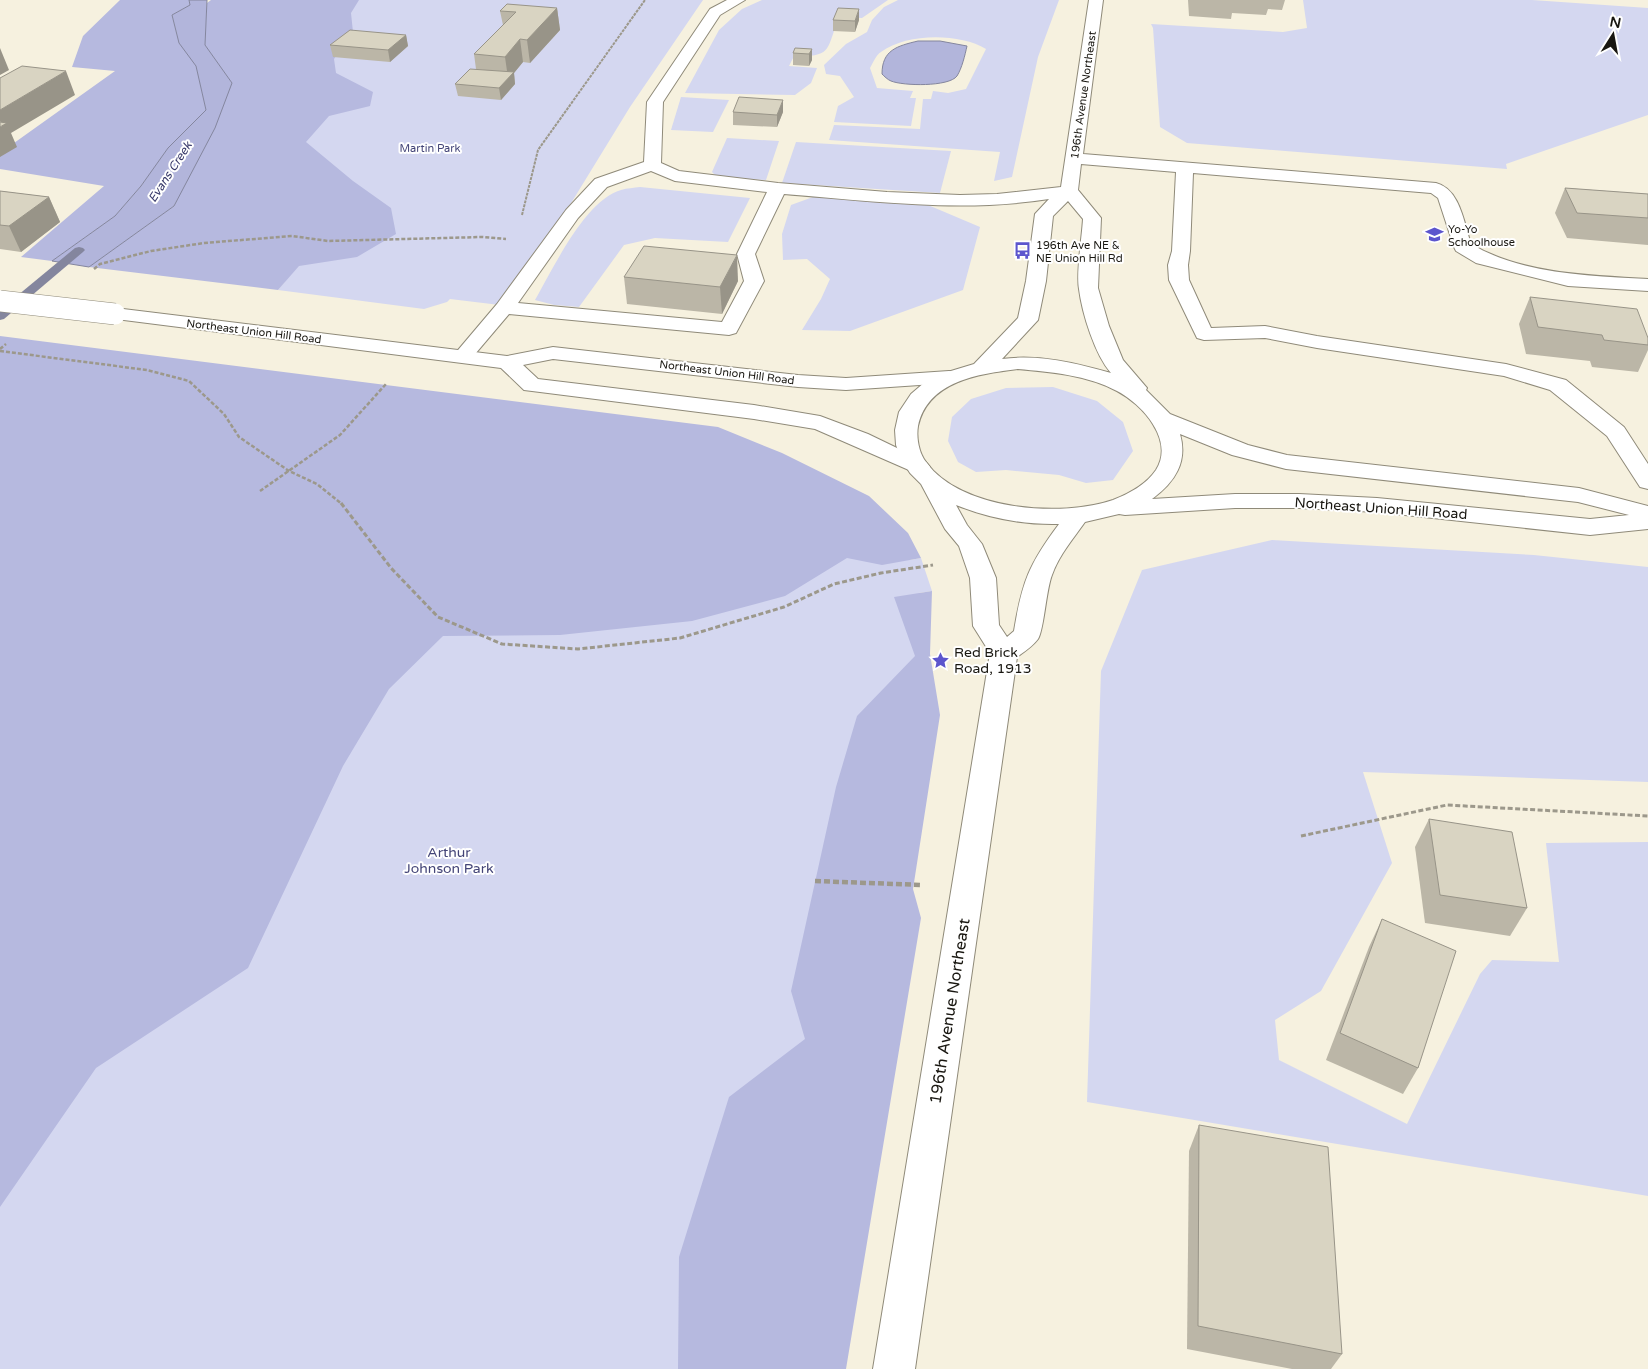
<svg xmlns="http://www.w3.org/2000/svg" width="1648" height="1369" font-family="'Varela Round',sans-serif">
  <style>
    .green { fill: #d4d7f0 }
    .forest { fill: #b6b9df }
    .water { fill: #b2b5db; stroke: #84869e }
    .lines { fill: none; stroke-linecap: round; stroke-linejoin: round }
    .stream { fill: #84869e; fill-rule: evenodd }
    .minor-casing { stroke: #8f8a79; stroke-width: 2 }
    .major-casing { stroke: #8f8a79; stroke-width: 2 }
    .path-far3 { stroke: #9c988b; stroke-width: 2; stroke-dasharray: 3 1; stroke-linecap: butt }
    .path-far2 { stroke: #9c988b; stroke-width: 2.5; stroke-dasharray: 4 2; stroke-linecap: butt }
    .path-far1 { stroke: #9c988b; stroke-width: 3; stroke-dasharray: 5 2.5; stroke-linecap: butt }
    .path { stroke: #9c988b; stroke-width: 4.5; stroke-dasharray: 6 3; stroke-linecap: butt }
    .minor { fill: #fff; fill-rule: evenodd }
    .major { fill: #fff; fill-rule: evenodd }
    .major-bridge-casing { stroke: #8f8a79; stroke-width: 22; stroke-linecap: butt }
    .major-bridge { stroke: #fff; stroke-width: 21 }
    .wall { fill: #bbb6a7 }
    .shaded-wall { fill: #989488 }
    .building { fill: #d9d4c2; stroke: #989488 }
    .labels { text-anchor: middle; stroke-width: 4; stroke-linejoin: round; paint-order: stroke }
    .far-street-label { font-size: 11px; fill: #191711; stroke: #fff }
    .far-park-label { font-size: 11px; fill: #434477; stroke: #fff }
    .far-poi-label { font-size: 11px; fill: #191711; stroke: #fff; text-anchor: start }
    .far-water-label { font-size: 12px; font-style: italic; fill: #373869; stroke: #fff }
    .street-label { font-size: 14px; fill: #191711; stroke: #fff }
    .poi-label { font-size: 14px; fill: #191711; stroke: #fff; text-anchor: start }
    .park-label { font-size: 14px; fill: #434477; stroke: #fff }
    .near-street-label { font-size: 16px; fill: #191711; stroke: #fff }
  </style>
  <rect width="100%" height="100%" fill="#f6f1df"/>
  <!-- green -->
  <g class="green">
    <polygon points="227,0 703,0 630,107 508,306 450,299 447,302 424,309 278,290 287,279 185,185 3,159"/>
    <path d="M 762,0 L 888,0 L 862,18 L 839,17 C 826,50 833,57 794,56 L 789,66 L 817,68 L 811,83 L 795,95 L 685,93 L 719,30 L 742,9 Z"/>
    <path d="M 898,0 L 1059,0 L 1038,57 L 1012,177 L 994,181 L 1000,152 L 829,140 L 834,125 L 920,129 L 923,99 L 931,99 L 933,91 L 948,93 L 966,89 L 986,49 C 959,33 907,33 881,52 C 876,55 873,63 870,68 L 877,88 L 913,91 L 910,98 L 916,98 L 911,126 L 834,122 L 838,106 L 854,97 L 840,76 L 826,74 L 824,65 L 846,44 L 867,32 L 872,20 L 884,7 Z"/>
    <polygon points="1303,0 1532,0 1648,8 1648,115 1506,164 1507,169 1187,143 1160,127 1153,28 1151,24 1283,32 1307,28"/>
    <polygon points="681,97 729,100 713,132 671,130"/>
    <polygon points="727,138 779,141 766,180 717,177 712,172"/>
    <polygon points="796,142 951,151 940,193 782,183"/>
    <path d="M 640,187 L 750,198 L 728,242 L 655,238 L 624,245 L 579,307 L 554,305 L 535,300 C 553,269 585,200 621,190 C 627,188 634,188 640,187 Z"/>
    <polygon points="813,197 832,197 928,205 980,227 963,290 850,331 802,330 821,299 830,279 807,259 783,260 782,234 791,205"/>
    <polygon points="0,346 910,560 921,558 932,591 919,593 930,716 812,1369 0,1369"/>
    <polygon points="1053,387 1097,401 1123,422 1133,451 1113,480 1086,483 1059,475 1006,470 976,472 958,462 948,441 952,417 971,399 1006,388"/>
    <polygon points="1272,540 1534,555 1648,567 1648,782 1363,772 1392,863 1321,991 1275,1020 1279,1060 1407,1124 1480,974 1492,960 1559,962 1546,843 1648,842 1648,1196 1087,1102 1101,671 1142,570"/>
  </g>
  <!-- forest -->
  <g class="forest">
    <polygon points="120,0 189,0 190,5 172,15 179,43 196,65 206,110 168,148 141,186 115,216 52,261 21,257 104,186 0,169 0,153 115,71 72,67 83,36"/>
    <polygon points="211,0 359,0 351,13 353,32 334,59 336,73 373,92 370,106 329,116 306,142 353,181 391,208 396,234 357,257 299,266 278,290 89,267 174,206 232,83 205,45 207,3"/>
    <polygon points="0,336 718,427 782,453 869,496 908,533 921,558 882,565 847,558 785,596 692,621 560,635 443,636 389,689 343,766 248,968 96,1068 0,1207"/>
    <polygon points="932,591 930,654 940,715 913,889 921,918 846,1369 678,1369 679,1257 729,1097 805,1039 791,991 836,787 857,716 915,656 894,597"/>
  </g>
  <!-- water -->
  <g class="water">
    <polygon points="189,0 207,0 205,45 232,83 215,128 174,206 89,267 52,261 115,216 141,186 168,148 206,110 196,66 179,43 172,15 190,5"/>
    <path d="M 918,41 L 940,41 L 967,46 C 965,55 962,68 957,76 C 949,87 903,86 891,81 C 888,80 884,76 882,74 C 882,50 897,46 918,41 Z"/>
  </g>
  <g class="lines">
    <!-- stream -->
    <polygon class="stream" points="79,247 83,248 85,250 83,252 4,319 0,320 0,310 75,248"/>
    <defs>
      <path id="minor" d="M 727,0 L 745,0 L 720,15 L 663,102 L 661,163 L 679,171 L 778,183 L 887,192 L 960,195 L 997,194 L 1061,187 L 1089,0 L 1103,0 L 1083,154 L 1436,183 C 1460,189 1464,223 1471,244 C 1521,274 1591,276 1648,279 L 1648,291 L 1568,286 L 1476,263 L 1456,251 L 1454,247 L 1438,198 L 1431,193 L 1193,173 L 1190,251 L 1188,265 L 1189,280 L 1211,328 L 1265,326 L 1317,336 L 1506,364 L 1566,380 L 1624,427 L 1648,464 L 1648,489 L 1640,487 L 1607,436 L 1550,390 L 1504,376 L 1317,348 L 1265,338 L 1204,340 L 1197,338 L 1169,280 L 1168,265 L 1172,251 L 1176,172 L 1081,164 L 1078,190 L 1101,218 L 1098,288 L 1109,326 L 1123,360 L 1147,388 L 1146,390 L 1170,414 L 1248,445 L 1287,455 L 1579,488 L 1648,506 L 1648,529 L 1590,535 L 1377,512 L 1299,508 L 1235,508 L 1125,515 L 1119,514 L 1085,522 C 1073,539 1059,555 1052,575 C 1046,590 1044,630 1038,639 C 1033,646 1024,652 1017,657 L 915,1369 L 873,1369 L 990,653 L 973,626 L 970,578 L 959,546 L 945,529 L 921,484 L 910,473 L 901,459 L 896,445 L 895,430 L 899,412 L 911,394 L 925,382 L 941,374 L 974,364 L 1018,318 L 1026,281 L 1035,214 L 1049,199 C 962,213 872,201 784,194 L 755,254 L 764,281 L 736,333 L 729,335 L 509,314 L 470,360 L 463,362 L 456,360 L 453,356 L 497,304 L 566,210 L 595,179 L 644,162 L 647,102 L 710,9 ZM 651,171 L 675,181 L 767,192 L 737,254 L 744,281 L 722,322 L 518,303 L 578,218 L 607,187 ZM 1068,201 L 1083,219 C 1082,237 1076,273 1079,289 C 1082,313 1095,355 1111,373 C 1076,363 1039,354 1002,359 L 1038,320 L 1046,281 L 1053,216 ZM 1018,369 C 1051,372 1087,375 1117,391 C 1142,404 1175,440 1156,470 C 1146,485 1128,494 1113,500 C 1061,518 960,510 926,462 C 919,453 916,438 918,426 C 928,381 978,374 1018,369 ZM 1180,434 L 1232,455 L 1286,469 L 1578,502 L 1629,515 L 1590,519 L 1377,498 L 1299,494 L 1235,494 L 1152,499 C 1175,482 1188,462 1180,434 ZM 956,505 C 988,518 1024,525 1059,524 C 1029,564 1022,582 1014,631 L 1007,637 L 999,625 L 996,578 L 982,544 L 967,525 Z"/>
      <polygon id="major" points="115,308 507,356 553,347 798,375 846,378 949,371 957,372 960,377 957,382 949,383 846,390 798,387 553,359 523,365 538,379 754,405 820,416 868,434 926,462 930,467 926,472 918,474 815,429 754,419 532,391 524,390 501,368 108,318 105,314 108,310"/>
    </defs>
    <!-- minor casing -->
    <use href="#minor" class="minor-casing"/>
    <!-- major casing -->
    <use href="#major" class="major-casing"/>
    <!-- path-far3 -->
    <polyline class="path-far3" points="522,215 538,150 645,0"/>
    <!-- path-far2 -->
    <g class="path-far2">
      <polyline points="94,269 100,264 151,251 204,243 292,236 328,241 482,237 506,239"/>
      <polyline points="0,349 6,344"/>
      <polyline points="0,351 147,370 189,381 224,414 239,437 289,471 317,484 342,504"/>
      <polyline points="260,491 340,435 386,384"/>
    </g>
    <!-- path-far1 -->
    <g class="path-far1">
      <polyline points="341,503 391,568 438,617 502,644 578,649 680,638 784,607 834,584 881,573 933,565"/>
      <polyline points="1301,836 1447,805 1648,816"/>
    </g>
    <!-- path -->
    <polyline class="path" points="815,881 922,885"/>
    <!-- minor -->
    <use href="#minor" class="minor"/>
    <!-- major -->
    <use href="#major" class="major"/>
    <defs>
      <polyline id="major-bridge" points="0,301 115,314"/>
    </defs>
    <!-- major-bridge casing -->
    <use href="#major-bridge" class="major-bridge-casing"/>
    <!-- major-bridge -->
    <use href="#major-bridge" class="major-bridge"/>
  </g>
  <!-- wall -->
  <g class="wall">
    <polygon points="1188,0 1285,0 1282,10 1268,9 1266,15 1232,13 1231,19 1189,16"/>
    <polygon points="557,8 560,30 530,63 523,62 514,73 515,84 501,100 458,96 455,84 476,69 474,54 503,25 500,11"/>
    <polygon points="833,20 859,20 855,32 833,31"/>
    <polygon points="406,35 408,46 390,62 333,57 330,45"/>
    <polygon points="812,49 812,60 809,66 793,65 793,53"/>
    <polygon points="733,112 783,112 777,127 733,125"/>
    <polygon points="1565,188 1648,194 1648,245 1567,238 1555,213"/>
    <polygon points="0,191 49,197 60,222 21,252 0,249"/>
    <polygon points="624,277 738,281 722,314 627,304"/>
    <polygon points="1530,297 1648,338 1648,350 1638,372 1592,367 1590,361 1526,354 1519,324"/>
    <polygon points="1429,819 1527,908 1510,936 1425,923 1415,847"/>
    <polygon points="1382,919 1418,1068 1403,1094 1326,1060 1369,947"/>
    <polygon points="1199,1125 1342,1354 1331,1369 1292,1369 1187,1349 1189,1151"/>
  </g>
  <!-- shaded-wall -->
  <g class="shaded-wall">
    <polygon points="557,8 560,30 530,63 527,40"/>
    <polygon points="859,9 859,20 855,32 855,21"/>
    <polygon points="406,35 408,46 390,62 388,50"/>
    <polygon points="520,39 523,62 514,73 515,84 501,100 499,88 508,78 505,57"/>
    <polygon points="0,48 9,70 0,75"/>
    <polygon points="812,49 812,60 809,66 809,54"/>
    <polygon points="66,71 75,95 11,133 17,147 0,157 0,127 2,126 0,121 0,110"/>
    <polygon points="783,100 783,112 777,127 777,115"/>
    <polygon points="49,197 60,222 21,252 9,226"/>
    <polygon points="737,255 738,281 722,314 720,287"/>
  </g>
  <!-- building -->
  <g class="building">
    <polygon points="507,4 557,8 527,40 520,39 505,57 474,54 516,12 500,11"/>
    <polygon points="838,8 859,9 855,21 833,20"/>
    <polygon points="350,30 406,35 388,50 330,45"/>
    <polygon points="795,48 812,49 809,54 793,53"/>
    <polygon points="22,66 66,71 0,110 0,78"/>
    <polygon points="470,69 514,72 499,88 455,84"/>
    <polygon points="739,97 783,100 777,115 733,112"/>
    <polygon points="0,122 7,123 0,127"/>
    <polygon points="1565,188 1648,194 1648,218 1577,213"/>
    <polygon points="0,191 49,197 9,226 0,225"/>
    <polygon points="644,246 737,255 720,287 624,277"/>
    <polygon points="1530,297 1637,309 1648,338 1648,345 1604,340 1602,335 1538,327"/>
    <polygon points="1429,819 1512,832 1527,908 1440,895"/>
    <polygon points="1382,919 1456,951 1418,1068 1340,1033"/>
    <polygon points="1199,1125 1328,1147 1342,1354 1198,1326"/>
  </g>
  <!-- icons -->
  <defs>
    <symbol id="school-bare" viewBox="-9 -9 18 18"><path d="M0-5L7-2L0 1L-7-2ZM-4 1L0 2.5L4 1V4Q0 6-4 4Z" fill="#5c55cd" stroke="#fff" stroke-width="2.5" paint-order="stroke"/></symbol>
    <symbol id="bus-bare" viewBox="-9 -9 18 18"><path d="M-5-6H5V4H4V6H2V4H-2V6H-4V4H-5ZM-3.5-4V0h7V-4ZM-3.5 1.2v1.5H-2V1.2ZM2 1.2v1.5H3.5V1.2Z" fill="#5c55cd" stroke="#fff" stroke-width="2.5" paint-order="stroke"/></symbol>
    <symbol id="sight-bare" viewBox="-9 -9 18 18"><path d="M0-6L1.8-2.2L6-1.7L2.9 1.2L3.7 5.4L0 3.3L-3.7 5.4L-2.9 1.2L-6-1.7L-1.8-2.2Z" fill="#5c55cd" stroke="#fff" stroke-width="2.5" paint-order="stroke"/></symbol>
  </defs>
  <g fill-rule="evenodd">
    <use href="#school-bare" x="1422" y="222" width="25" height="25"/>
    <use href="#bus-bare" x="1010" y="238" width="25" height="25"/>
    <use href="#sight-bare" x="928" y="648" width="25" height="25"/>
  </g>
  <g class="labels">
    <!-- far-street labels -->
    <g class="far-street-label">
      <text transform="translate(1083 95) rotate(-82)" y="4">196th Avenue Northeast</text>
      <text transform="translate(254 331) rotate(7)" y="4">Northeast Union Hill Road</text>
      <text transform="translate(727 372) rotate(7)" y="4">Northeast Union Hill Road</text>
    </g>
    <!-- far-park labels -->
    <g class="far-park-label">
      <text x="430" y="152">Martin Park</text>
    </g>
    <!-- far-poi labels -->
    <g class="far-poi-label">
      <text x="1448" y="233">Yo-Yo<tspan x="1448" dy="13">Schoolhouse</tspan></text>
      <text x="1036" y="249">196th Ave NE &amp;<tspan x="1036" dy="13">NE Union Hill Rd</tspan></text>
    </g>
    <!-- far-water labels -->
    <g class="far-water-label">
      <text transform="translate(170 172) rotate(-57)" y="4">Evans Creek</text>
    </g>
    <!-- street labels -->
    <g class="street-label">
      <text transform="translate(1381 508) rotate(4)" y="5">Northeast Union Hill Road</text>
    </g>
    <!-- poi labels -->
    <g class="poi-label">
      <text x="954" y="657">Red Brick<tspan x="954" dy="16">Road, 1913</tspan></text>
    </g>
    <!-- park labels -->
    <g class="park-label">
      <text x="449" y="857">Arthur<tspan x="449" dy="16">Johnson Park</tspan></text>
    </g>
    <!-- near-street labels -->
    <g class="near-street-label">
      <text transform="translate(949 1011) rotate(-81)" y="6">196th Avenue Northeast</text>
    </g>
  </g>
  <!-- north arrow -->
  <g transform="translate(1613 35) rotate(11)" stroke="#ffffff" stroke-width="4" paint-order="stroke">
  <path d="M0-4L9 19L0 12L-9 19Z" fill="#191711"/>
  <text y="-8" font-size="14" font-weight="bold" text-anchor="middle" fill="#191711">N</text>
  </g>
</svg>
